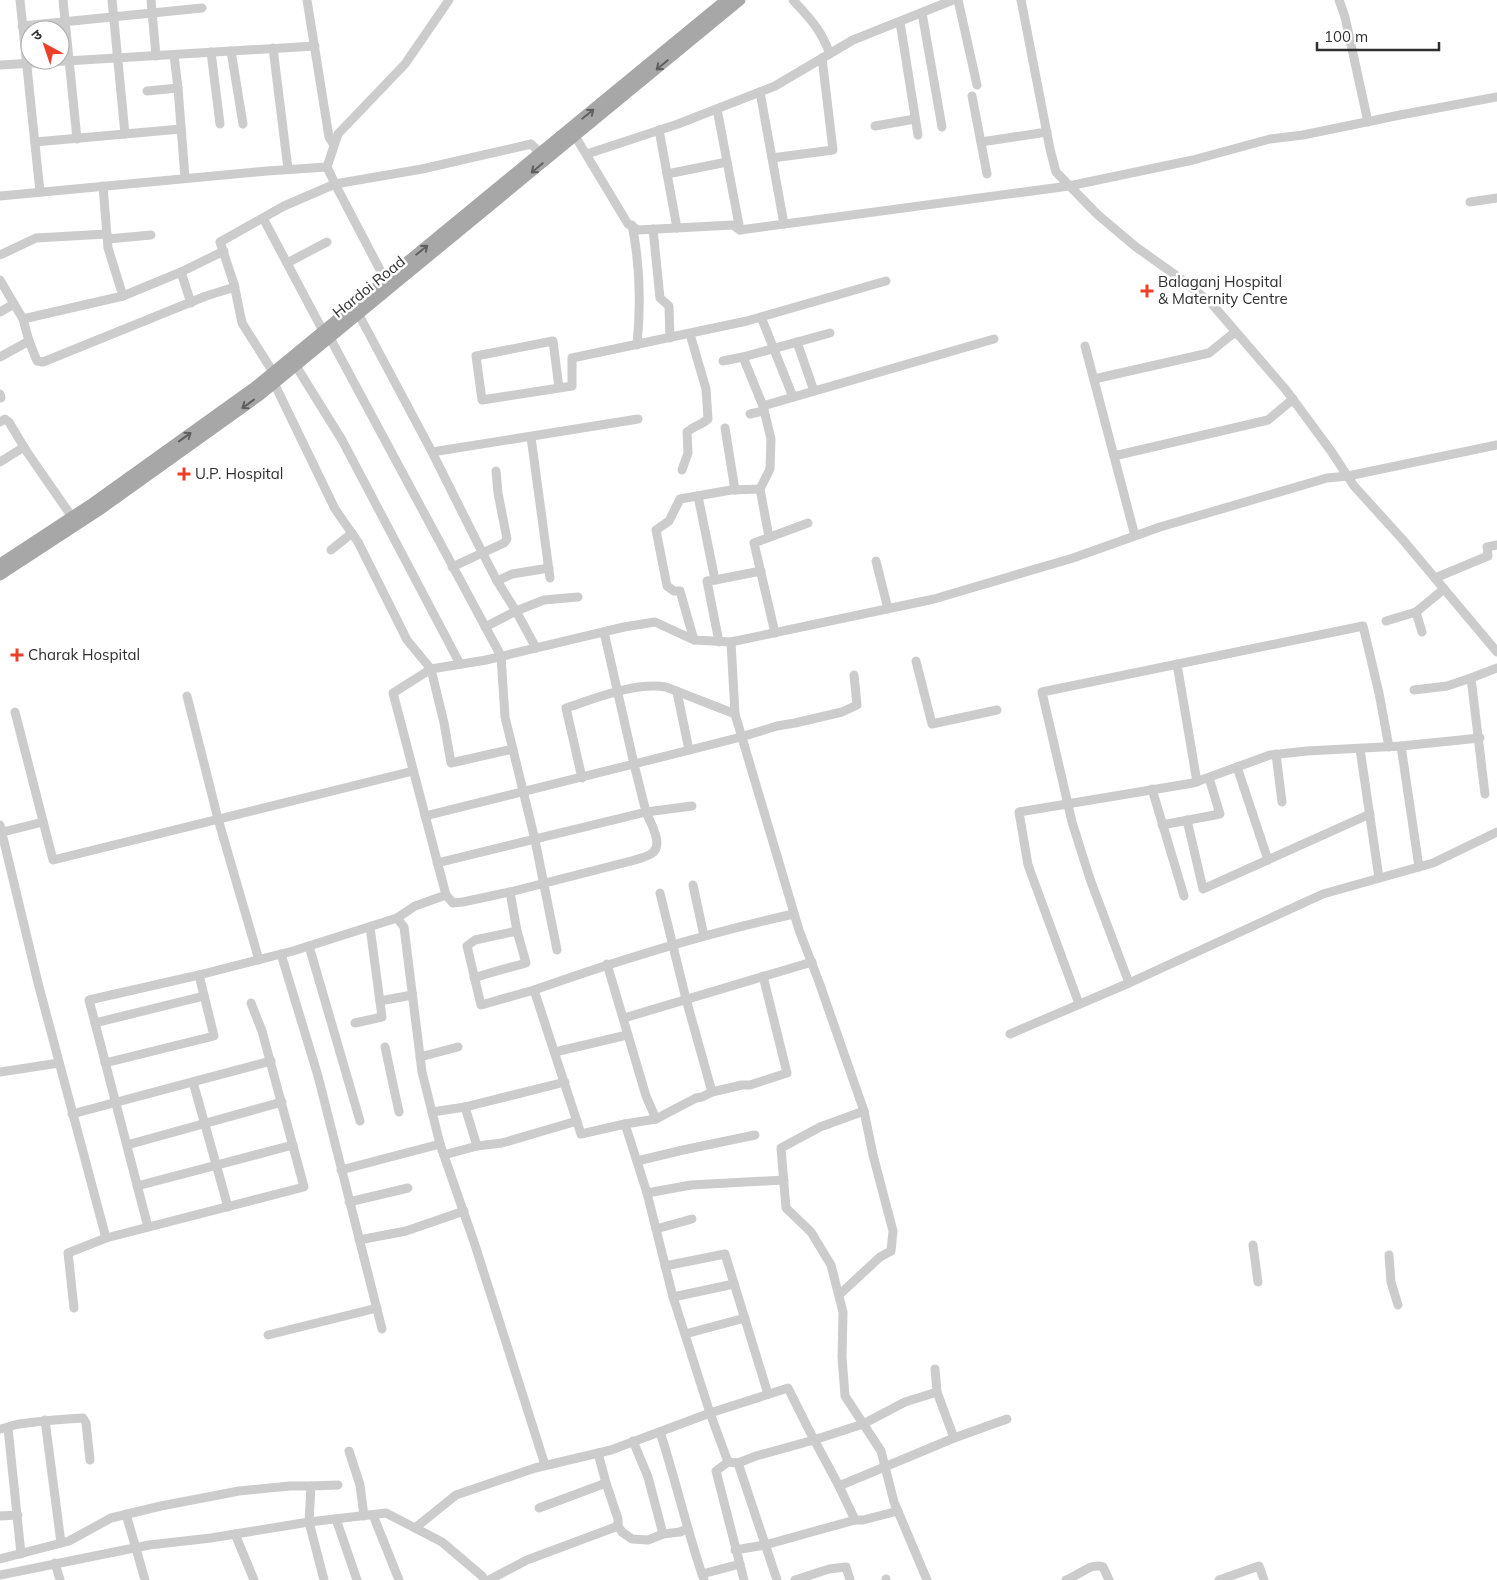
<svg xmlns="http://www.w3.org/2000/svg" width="1497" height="1580" font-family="Mulish,'Noto Sans Devanagari',sans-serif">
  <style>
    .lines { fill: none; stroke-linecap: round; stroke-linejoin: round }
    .minor { stroke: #ccc; stroke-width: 9 }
    .major { stroke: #a7a7a7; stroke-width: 11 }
    .oneway { stroke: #5f5f5f }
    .poi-dot { fill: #ec3f2a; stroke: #fff; stroke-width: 2 }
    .labels { text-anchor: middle; stroke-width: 5; stroke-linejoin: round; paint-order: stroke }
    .poi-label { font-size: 15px; fill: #2f2f2f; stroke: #fff; text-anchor: start }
    .street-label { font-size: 15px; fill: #2f2f2f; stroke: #fff }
  </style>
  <rect width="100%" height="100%" fill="#fff"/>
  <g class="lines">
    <!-- minor -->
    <g class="minor">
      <polyline points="20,0 40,192"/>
      <polyline points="63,0 77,139"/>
      <polyline points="112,0 125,134"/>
      <polyline points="151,0 156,56"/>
      <polyline points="307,0 329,137 334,145"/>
      <path d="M 793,0 C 811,20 820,28 830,54"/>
      <polyline points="958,0 977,85"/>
      <polyline points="1021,0 1050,149 1056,172 1098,215 1136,247 1181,279 1212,304 1286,390 1331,451 1354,486 1403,540 1497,652"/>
      <polyline points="1339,0 1345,17 1368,122"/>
      <polyline points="922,13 942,127"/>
      <polyline points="900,22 918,135"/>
      <polyline points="22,26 202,8"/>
      <polyline points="273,48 288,169"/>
      <polyline points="231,51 243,124"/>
      <polyline points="211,52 220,124"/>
      <polyline points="174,55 178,88"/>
      <polyline points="0,65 315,46"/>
      <polyline points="147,91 178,88 185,178"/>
      <polyline points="760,92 784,224"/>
      <polyline points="972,96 987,174"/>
      <polyline points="717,109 740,230"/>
      <polyline points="875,126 915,119"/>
      <polyline points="659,130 677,228"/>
      <polyline points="572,131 628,224 638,230 733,225 740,230 1069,186 1193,160 1270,139 1303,135 1400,115 1497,97"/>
      <polyline points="35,142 181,129"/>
      <polyline points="981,142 1047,132"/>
      <polyline points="587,154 678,124 775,86 853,40 953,0"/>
      <polyline points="772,158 833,150 822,58"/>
      <polyline points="667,174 727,162"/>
      <polyline points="103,186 108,248 123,296"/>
      <polyline points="0,196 267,171 327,167"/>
      <polyline points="1470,202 1497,198"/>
      <polyline points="263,218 323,331 330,338 501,656 505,717 535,840 557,950"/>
      <path d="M 632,225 C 640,264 641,305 637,345"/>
      <polyline points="653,229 660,298 669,306 670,338"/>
      <polyline points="108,239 151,235"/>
      <polyline points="0,255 36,238 107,234"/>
      <polyline points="287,263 327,242"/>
      <polyline points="181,272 191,303"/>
      <polyline points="0,280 23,319 29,341 0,357"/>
      <polyline points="388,285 335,184 327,167 338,134 405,64 449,0"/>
      <polyline points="0,312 14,304"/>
      <polyline points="359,315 432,452 482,552 497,581 516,611 536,648"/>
      <polyline points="761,317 793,397"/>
      <polyline points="23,319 123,296 181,272 224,251"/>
      <polyline points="29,341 37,361 43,362 206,296 235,287"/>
      <polyline points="797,342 814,391"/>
      <polyline points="1085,346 1135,536"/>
      <polyline points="743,357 763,406 771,439 770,469 760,489 769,537"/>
      <polyline points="723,361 743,357 830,333"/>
      <polyline points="296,366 342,440 460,664"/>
      <polyline points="1094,379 1209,353 1235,332"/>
      <polyline points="559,388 553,341 476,356 482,400 572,386 572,358 747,321 886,281"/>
      <polyline points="0,394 1,398"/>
      <polyline points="763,406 994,339"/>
      <polyline points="750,414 764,411"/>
      <polyline points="0,422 5,419 9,422 27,452 72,517"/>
      <polyline points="725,428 735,490"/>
      <polyline points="531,437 550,578"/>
      <polyline points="432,452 638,419"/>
      <polyline points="1114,456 1268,420 1293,399"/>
      <polyline points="0,462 24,447"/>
      <path d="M 682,470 L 688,453 L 687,432 C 694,426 701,425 708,419 L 706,389 L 690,334"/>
      <polyline points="698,496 715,580 707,581 719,642"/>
      <polyline points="331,550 352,533"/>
      <polyline points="876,561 888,609"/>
      <polyline points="452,567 504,543 507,539 498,493 496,471"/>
      <polyline points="1435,578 1488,556 1487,547 1497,545"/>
      <polyline points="715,580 761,571"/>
      <polyline points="497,581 512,574 549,568"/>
      <polyline points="1416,612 1422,632"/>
      <polyline points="1386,621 1416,612 1444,589"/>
      <polyline points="485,627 516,611 544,600 578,597"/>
      <polyline points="775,633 754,543 808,523"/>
      <polyline points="694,640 680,591 674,591 667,586 656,530 669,521 680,499 731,490 760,489"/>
      <polyline points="731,642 735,714 799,930 819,982 864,1111 873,1155 893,1231 891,1251 880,1257 839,1295"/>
      <polyline points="916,661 932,724 997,710"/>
      <polyline points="1177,664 1197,782"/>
      <polyline points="1414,690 1447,686 1471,678"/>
      <polyline points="677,692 689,750"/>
      <polyline points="187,696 218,819 259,960"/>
      <polyline points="15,712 53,860 413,771"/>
      <polyline points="1401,746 1419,867"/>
      <polyline points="513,749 451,763 444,723 431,669 407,640 358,542 335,509 274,383 273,372 242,323 234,284 220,242 284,206 335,184 422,169 531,144 540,153"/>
      <polyline points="1360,749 1379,878"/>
      <polyline points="1276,754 1282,802"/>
      <polyline points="1237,767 1268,860"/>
      <path d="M 582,778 L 566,708 C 596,698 635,682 666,687 L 735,714"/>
      <polyline points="1152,789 1184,896"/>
      <polyline points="1485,794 1471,678 1497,668"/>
      <polyline points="425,816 634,764 604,632"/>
      <polyline points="1187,820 1203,889 1370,814"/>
      <polyline points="0,825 38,983 106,1238"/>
      <polyline points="1162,825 1220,814 1209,778"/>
      <polyline points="3,832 43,822"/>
      <polyline points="437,863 646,812 634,764 741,737 777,726 795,723 842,712 857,705 854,675"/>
      <polyline points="693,885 704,936"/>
      <polyline points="660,893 686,999 712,1092"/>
      <path d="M 446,895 L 453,903 L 463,902 L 510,892 L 635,860 C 640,858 646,857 651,854 C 665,846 650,822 646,812 L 692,806"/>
      <polyline points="397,918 404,927 422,1072 440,1144 475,1245 545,1465"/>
      <polyline points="517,931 475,940 467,946 481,1005 534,990"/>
      <polyline points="309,946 360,1121"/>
      <polyline points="281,954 318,1076 382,1329"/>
      <polyline points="607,964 646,1096 656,1119"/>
      <path d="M 474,978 C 491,972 508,968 526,963 L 517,931 L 510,892"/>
      <polyline points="1129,983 1090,879 1072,822 1042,692 1363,626 1379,693 1389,747"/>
      <polyline points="380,1001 412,995"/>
      <polyline points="1079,1004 1028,865 1019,812 1193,783 1270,755 1307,751 1401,746 1480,738"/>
      <polyline points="624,1018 812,962"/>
      <polyline points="95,1023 204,996"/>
      <polyline points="355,1023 382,1017 370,927"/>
      <polyline points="1010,1034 1129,983 1323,894 1433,863 1497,832"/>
      <polyline points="385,1047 399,1112"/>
      <polyline points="555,1052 627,1035"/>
      <polyline points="420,1057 458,1047"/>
      <polyline points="105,1063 214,1036 199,975"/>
      <polyline points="0,1072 59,1063"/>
      <polyline points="193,1082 228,1207"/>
      <polyline points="465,1107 477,1146"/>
      <polyline points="864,1111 820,1127 781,1148 786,1208 811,1232 831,1265 843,1312 842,1357 845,1396 881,1451 894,1502 927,1580"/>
      <polyline points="432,1112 465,1107 565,1082"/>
      <polyline points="72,1114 271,1061"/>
      <polyline points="625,1124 656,1119 696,1098 702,1097 712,1092 742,1085 750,1085 787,1073 763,976"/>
      <polyline points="127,1145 282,1102"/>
      <polyline points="444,1155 477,1146 502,1143 577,1121"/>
      <polyline points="637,1161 683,1150 755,1135"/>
      <polyline points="341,1170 440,1144"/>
      <polyline points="137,1186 293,1145"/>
      <polyline points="647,1193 691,1185 784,1180"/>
      <polyline points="349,1202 408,1188"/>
      <polyline points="148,1227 89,1000 199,975 293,951 397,918 415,906 446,895 393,693 431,669 486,660 624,627 655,622 694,640 731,642 934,599 1073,558 1160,527 1327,478 1348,476 1497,445"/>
      <polyline points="656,1229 692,1219"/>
      <polyline points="359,1240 406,1231 464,1211"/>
      <polyline points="1253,1245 1258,1282"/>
      <polyline points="1389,1255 1391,1282 1398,1305"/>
      <polyline points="665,1266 725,1254 768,1394"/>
      <polyline points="673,1297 734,1284"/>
      <polyline points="74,1308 68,1253 106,1238 304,1187 262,1031 251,1003"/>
      <polyline points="685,1334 745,1318"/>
      <polyline points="268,1335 377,1308"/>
      <polyline points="45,1420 61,1543"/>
      <polyline points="8,1428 21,1554"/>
      <path d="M 0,1429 C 7,1428 12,1425 19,1424 C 41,1421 62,1419 83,1418 L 86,1423 L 90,1460"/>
      <path d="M 660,1432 C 676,1481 687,1531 704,1580"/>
      <polyline points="954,1438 1007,1419"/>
      <polyline points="633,1441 648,1477 663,1534"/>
      <polyline points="349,1451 360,1485 364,1516"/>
      <polyline points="598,1453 606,1483 618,1519 618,1526 622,1532 632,1539 648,1540 663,1534 680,1532 687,1529"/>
      <path d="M 728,1462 L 710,1413 L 673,1297 L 647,1193 L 625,1124 L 581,1134 L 534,990 C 619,960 706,933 794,914"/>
      <polyline points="738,1463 777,1580"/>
      <polyline points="311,1486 338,1485"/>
      <polyline points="839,1486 855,1520"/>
      <polyline points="539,1508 606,1483"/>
      <polyline points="126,1514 145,1580"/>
      <polyline points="373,1515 399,1580"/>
      <polyline points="0,1516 18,1515"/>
      <polyline points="336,1519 357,1580"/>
      <polyline points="415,1528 442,1542 482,1576 484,1580"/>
      <polyline points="235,1534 254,1580"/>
      <polyline points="735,1550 765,1545 855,1520 863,1520 898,1511"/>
      <polyline points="0,1559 69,1541 111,1518 161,1506 239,1491 290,1486 311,1486 309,1522 324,1580"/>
      <polyline points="55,1563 60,1580"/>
      <polyline points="702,1574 740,1564"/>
      <polyline points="0,1575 149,1545 211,1538 309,1522 386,1513 415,1528 456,1495 535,1468 611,1450 710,1413 788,1388 809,1430 839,1486 954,1438 937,1392 935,1369"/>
      <polyline points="886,1579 886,1580"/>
      <polyline points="489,1580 527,1560 618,1526"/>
      <polyline points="744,1580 716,1471 728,1462 738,1463 756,1456 814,1440 863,1424 905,1402 937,1392"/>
      <polyline points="795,1580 829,1569 846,1567 850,1580"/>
      <path d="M 1066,1580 C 1078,1576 1091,1562 1103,1567 L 1109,1580"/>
      <polyline points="1219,1580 1259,1566 1264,1580"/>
    </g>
    <!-- major -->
    <g class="major">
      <polyline points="0,564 93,503 255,387 726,0"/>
      <polyline points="0,575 98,511 260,395 740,0"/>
    </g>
  </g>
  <!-- one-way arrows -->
  <defs><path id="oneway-shaft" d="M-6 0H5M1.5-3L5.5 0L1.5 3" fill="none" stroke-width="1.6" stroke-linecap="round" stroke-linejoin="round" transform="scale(1.25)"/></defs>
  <g class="oneway">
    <use href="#oneway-shaft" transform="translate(662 65) rotate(140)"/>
    <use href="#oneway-shaft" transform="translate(588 114) rotate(-39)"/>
    <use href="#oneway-shaft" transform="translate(537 168) rotate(140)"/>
    <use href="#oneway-shaft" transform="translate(422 250) rotate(-39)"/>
    <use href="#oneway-shaft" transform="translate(248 404) rotate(144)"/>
    <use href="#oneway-shaft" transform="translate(185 437) rotate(-36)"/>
  </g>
  <!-- markers -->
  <g class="poi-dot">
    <path d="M1144.5 283.5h5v5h5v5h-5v5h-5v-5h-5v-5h5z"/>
    <path d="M181.5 466.5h5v5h5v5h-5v5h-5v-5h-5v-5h5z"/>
    <path d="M14.5 647.5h5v5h5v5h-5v5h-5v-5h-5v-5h5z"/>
  </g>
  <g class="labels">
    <!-- poi labels -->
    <g class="poi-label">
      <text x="1158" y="287">Balaganj Hospital<tspan x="1158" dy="17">&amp; Maternity Centre</tspan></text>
      <text x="195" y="479">U.P. Hospital</text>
      <text x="28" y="660">Charak Hospital</text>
    </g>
    <!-- street labels -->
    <g class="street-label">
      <text transform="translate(369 287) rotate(-39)" y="5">Hardoi Road</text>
    </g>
  </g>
  <!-- north arrow -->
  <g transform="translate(45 45) rotate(320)"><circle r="24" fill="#ffffff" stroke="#acacac"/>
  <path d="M0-4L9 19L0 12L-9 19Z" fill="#ec3f2a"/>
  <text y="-8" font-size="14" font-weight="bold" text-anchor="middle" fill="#2f2f2f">उ</text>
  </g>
  <!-- scale -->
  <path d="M1317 42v8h122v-8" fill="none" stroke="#2f2f2f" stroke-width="2.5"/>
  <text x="1324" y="42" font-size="15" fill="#2f2f2f" stroke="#ffffff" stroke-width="4" paint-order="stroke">100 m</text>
</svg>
